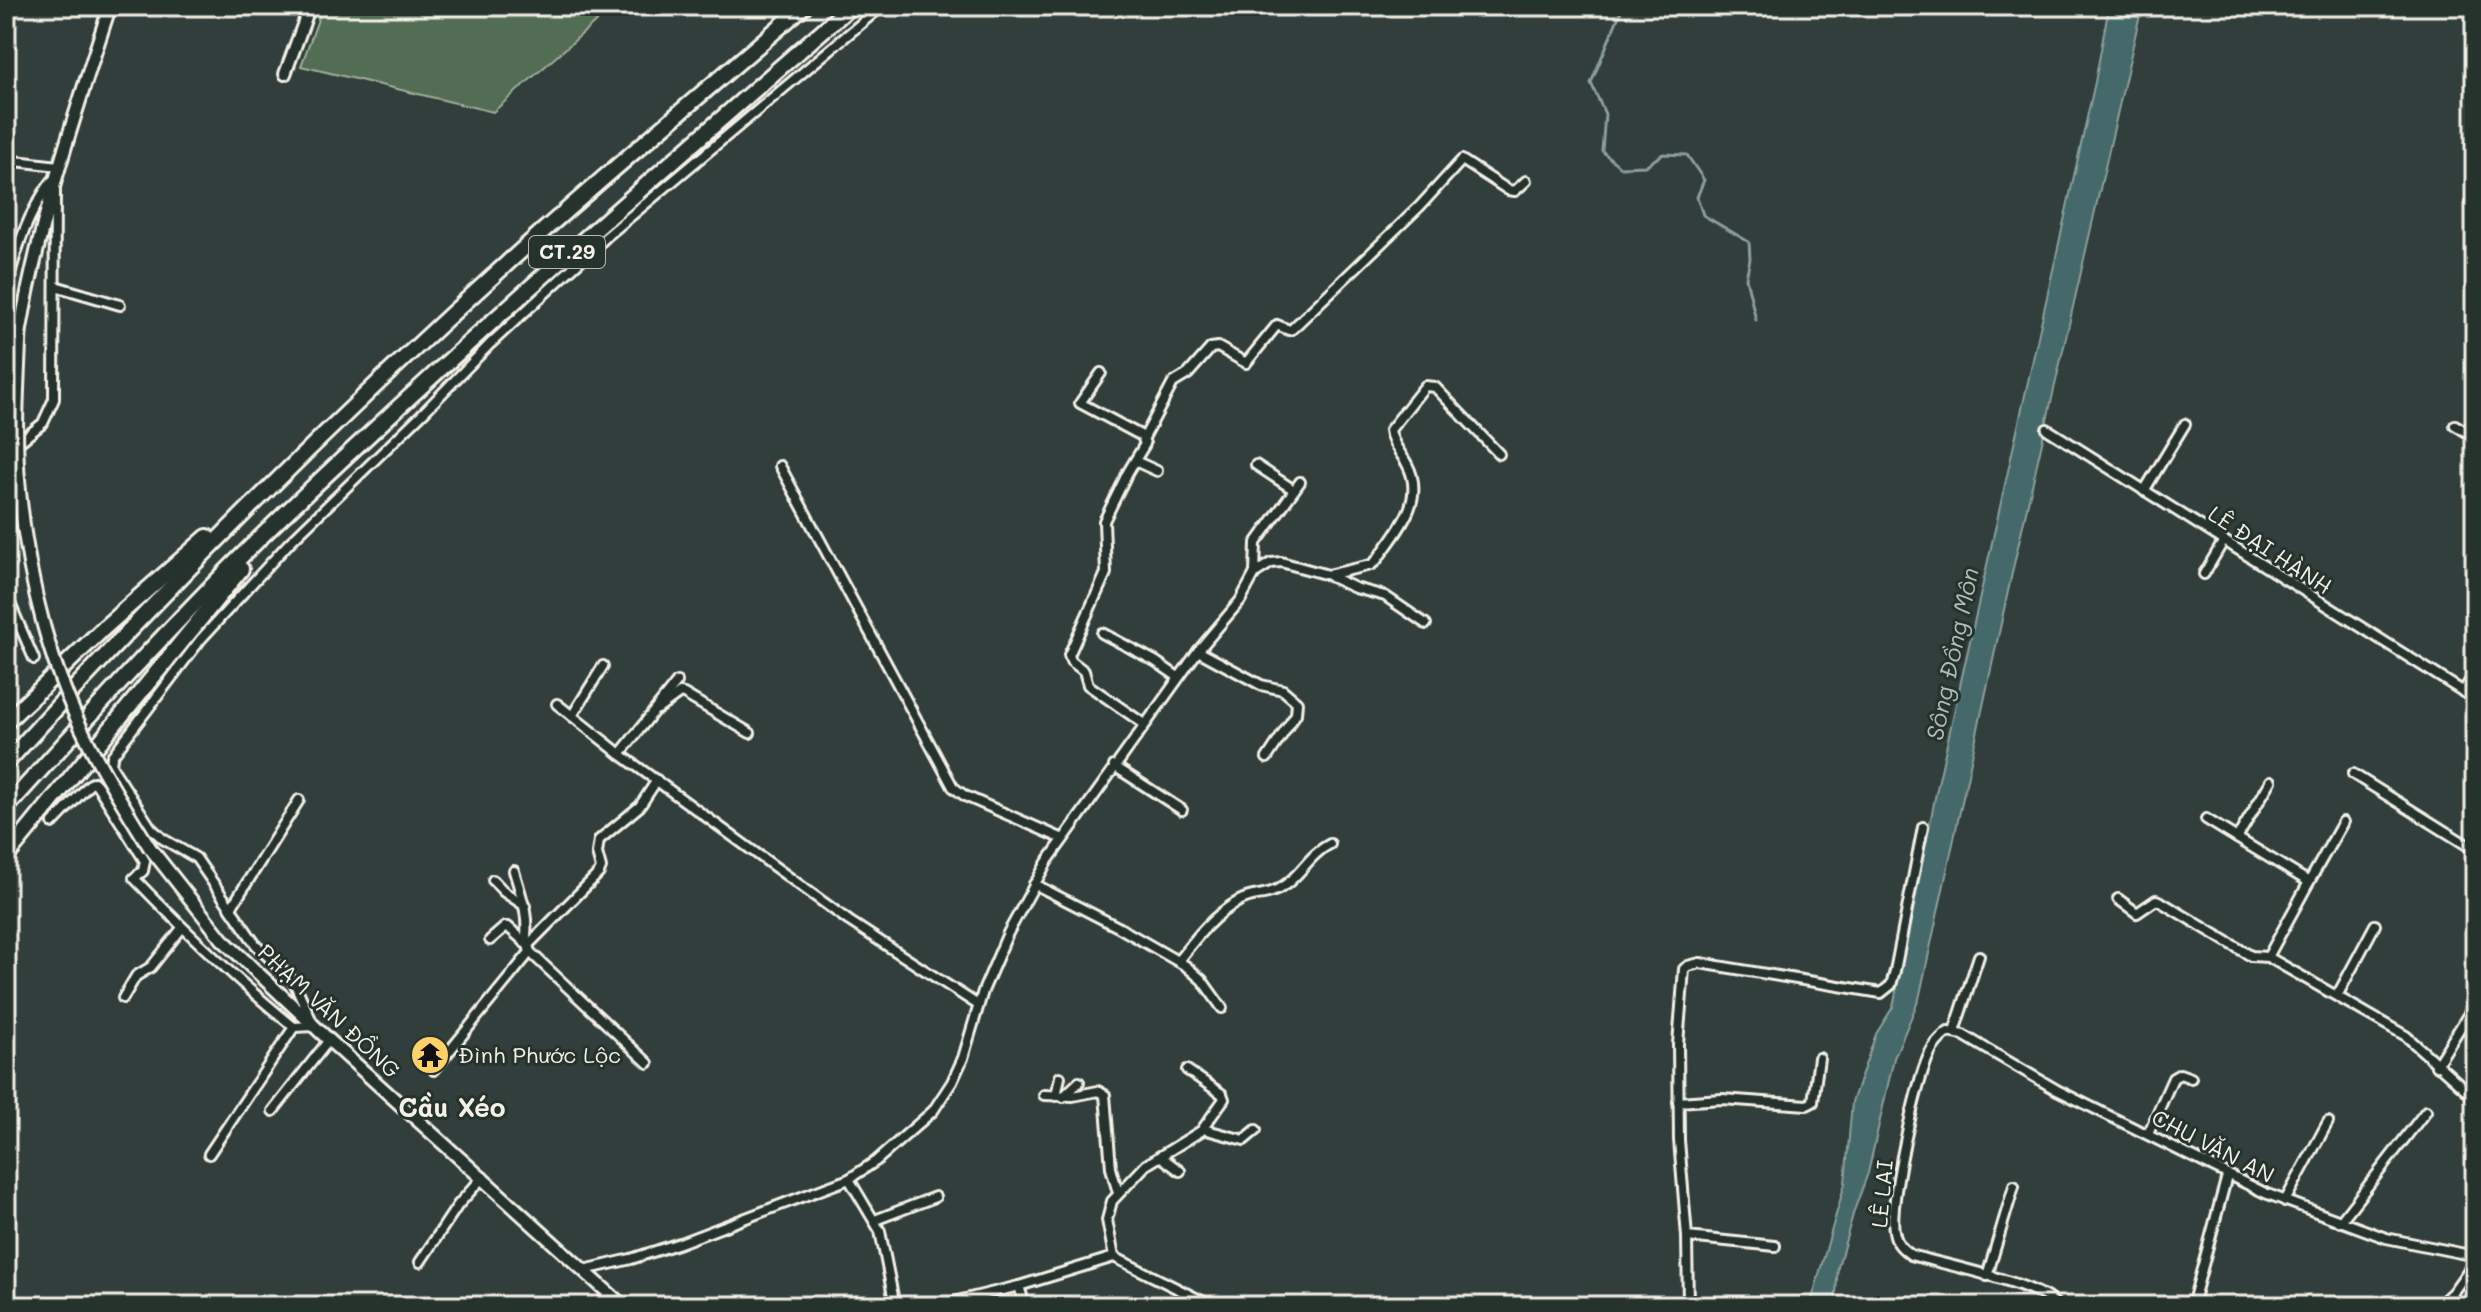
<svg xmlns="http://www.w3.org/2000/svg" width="2481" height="1312" font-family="Mali,sans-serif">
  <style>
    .green { fill: #526d54; stroke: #a3af9e; stroke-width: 2 }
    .water { fill: #45696a; stroke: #8b9f9c; stroke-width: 2 }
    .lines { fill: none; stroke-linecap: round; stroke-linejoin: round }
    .stream { stroke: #8b9f9c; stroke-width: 3 }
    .minor-casing { stroke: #f4f1e8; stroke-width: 14 }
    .tertiary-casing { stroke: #f4f1e8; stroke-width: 16 }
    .secondary-casing { stroke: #f4f1e8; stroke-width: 17 }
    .motorway-casing { stroke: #f4f1e8; stroke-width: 20 }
    .minor { stroke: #26332d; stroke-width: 8 }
    .tertiary { stroke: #26332d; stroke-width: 10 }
    .secondary { stroke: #26332d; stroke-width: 11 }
    .motorway { stroke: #26332d; stroke-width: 14 }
    .secondary-bridge-casing { stroke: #f4f1e8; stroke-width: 17; stroke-linecap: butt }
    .secondary-bridge { stroke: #26332d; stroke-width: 11 }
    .labels { text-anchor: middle; stroke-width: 6; stroke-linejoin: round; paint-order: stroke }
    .shield { fill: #26332d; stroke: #b6b8b0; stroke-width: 2 }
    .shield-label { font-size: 20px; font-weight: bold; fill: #f4f1e8 }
    .street-label { font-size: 22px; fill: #f4f1e8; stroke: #26332d }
    .poi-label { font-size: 22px; fill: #f4f1e8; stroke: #26332d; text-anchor: start }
    .water-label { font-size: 24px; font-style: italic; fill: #aebbb6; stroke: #26332d }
    .quarter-label { font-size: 26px; font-weight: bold; fill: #f4f1e8; stroke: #26332d }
  </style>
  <rect width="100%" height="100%" fill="#313e3b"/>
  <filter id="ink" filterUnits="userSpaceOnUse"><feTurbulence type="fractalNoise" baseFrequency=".0125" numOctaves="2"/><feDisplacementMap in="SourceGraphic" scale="16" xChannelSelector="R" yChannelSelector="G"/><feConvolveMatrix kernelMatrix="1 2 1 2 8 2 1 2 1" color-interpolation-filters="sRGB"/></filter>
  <g filter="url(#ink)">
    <!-- green -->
    <polygon class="green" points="323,6 614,6 493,112 301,66"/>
    <!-- water -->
    <polygon class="water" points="2109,6 2142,6 2014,564 1919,999 1894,1058 1868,1173 1854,1211 1838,1267 1835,1306 1810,1306 1845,1183 1852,1102 1876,1034 1893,1007 1936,793 2095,82"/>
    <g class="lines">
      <!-- stream -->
      <polyline class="stream" points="1623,6 1591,83 1605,114 1602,151 1620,167 1645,166 1663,154 1687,155 1704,180 1697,197 1703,215 1749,242 1750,259 1746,278 1756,320"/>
      <defs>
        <g id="minor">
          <polyline points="6,160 59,166"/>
          <polyline points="55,286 120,305"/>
          <path d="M 6,288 C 17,248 27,214 52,181"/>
          <polyline points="1101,373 1080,403 1142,436 1145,444 1128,472 1104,521 1106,573 1069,655 1071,661 1084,671 1088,685 1144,724"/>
          <polyline points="2455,425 2475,437"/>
          <polyline points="2047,429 2475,699"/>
          <polyline points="1144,438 1173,383 1188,374 1211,348 1218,347 1246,363 1277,325 1289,330 1292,329 1420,206 1462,160 1508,190 1515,191 1526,181"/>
          <polyline points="6,453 43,423 54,399 55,190"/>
          <polyline points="1135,461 1157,471"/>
          <polyline points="1256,465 1294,490"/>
          <polyline points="780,466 953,787 965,796 1063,839"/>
          <polyline points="2144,491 2185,424"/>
          <polyline points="2474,498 2475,497"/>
          <path d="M 1255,573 L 1271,563 L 1281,562 L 1328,575 L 1371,565 L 1376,561 C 1396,532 1427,501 1407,464 C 1401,453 1391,442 1390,430 L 1425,386 L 1435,387 L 1499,454"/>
          <polyline points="2204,574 2223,542"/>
          <polyline points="1331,577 1355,588 1385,596 1426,624"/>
          <polyline points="6,594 34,659"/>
          <polyline points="1102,633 1155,661 1178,677"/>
          <polyline points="1198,651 1261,685 1283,690 1297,702 1296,714 1267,758"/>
          <polyline points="2463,692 2475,673"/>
          <polyline points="557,704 620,754 849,921 978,1005"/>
          <polyline points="658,709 680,693 684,694 750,733"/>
          <polyline points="572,716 603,666"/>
          <polyline points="620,754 677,682"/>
          <polyline points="1114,766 1182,810"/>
          <polyline points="2353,774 2475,850"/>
          <polyline points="2206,819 2237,838"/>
          <path d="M 53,823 L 89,785 L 94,782 L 97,785 L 145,861 L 143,871 L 134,878 C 185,931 237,981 294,1027 L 314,1026 L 294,982 L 256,945 L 196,858 L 163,839 L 151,828 L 111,766 L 112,756 L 201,639 L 289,543 L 425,411 L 490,344 L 606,237 L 882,6"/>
          <path d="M 514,871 C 521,895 530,917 525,943"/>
          <polyline points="493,880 504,892 525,906"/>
          <polyline points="2309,882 2343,822"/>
          <polyline points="1034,884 1118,927 1186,966 1202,980 1222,1008"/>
          <polyline points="2118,899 2137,913 2156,900 2161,902 2251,956 2268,957"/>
          <polyline points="231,908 299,800"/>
          <polyline points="490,940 505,927 508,927 527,944"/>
          <polyline points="530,952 648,1063"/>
          <polyline points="2268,957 2406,1036 2475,1098"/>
          <polyline points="2268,957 2309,882 2237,838 2271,781"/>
          <path d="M 1178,961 C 1195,939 1213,915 1239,901 C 1255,892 1267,898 1285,885 C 1302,873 1310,854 1330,844"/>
          <polyline points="2337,996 2375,925"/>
          <polyline points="123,998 136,976 151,967 182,928"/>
          <polyline points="1954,1032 1979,956"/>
          <polyline points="2436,1066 2475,1004"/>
          <polyline points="434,1070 530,952 528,945 599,873 601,868 597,853 599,840 640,806 657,780"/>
          <polyline points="1044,1095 1073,1096 1098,1091 1105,1095 1111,1168 1118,1193"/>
          <polyline points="1056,1096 1060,1077"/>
          <polyline points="1063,1097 1079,1082"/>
          <polyline points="1678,1102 1722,1099 1807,1105 1813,1102 1819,1058"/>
          <polyline points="273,1111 329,1040"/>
          <polyline points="1203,1129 1244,1140 1256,1130"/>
          <polyline points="2148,1134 2173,1078 2180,1074 2191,1078"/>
          <polyline points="209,1154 294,1027"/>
          <polyline points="1160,1156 1180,1171"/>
          <polyline points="849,1179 880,1231 895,1306"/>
          <polyline points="2285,1201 2328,1122"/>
          <polyline points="875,1220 935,1197"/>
          <polyline points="2340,1222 2426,1111"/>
          <polyline points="1687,1237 1775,1246"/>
          <polyline points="1114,1257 1107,1220 1112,1201 1146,1165 1201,1131 1224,1099 1222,1094 1187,1070"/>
          <polyline points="420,1262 458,1205 483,1177"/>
          <polyline points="584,1270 631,1259 680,1243 849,1179 876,1161 933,1111 952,1082 963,1058 983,991 1008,933 1047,862 1198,651 1240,601 1255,573 1256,543 1300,482"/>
          <polyline points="1987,1276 2014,1186"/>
          <polyline points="2468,1285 2475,1289"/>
          <polyline points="1019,1286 1025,1306"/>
          <polyline points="598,1306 609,1293"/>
          <polyline points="937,1306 1019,1286 1114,1257 1212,1306"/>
          <polyline points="1688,1306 1687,1237 1679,1140 1678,1044 1684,969 1688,966 1700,963 1881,993 1891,985 1895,971 1923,827"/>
          <path d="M 2057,1306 C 2042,1284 1941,1264 1911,1255 C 1901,1248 1896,1243 1894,1231 C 1889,1203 1916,1083 1929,1055 C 1933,1046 1940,1038 1948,1032 L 1963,1035 L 2057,1090 L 2265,1193 L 2386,1238 L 2475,1256"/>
          <polyline points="2192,1306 2227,1176"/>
          <polyline points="2438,1306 2453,1292 2475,1261"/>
        </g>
        <polyline id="tertiary" points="285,74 310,6"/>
        <g id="secondary">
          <path d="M 20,332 C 39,221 75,114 110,6"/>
          <polyline points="150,848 222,939 329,1040 623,1306"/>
        </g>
        <g id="motorway">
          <polyline points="6,722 105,627 207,537"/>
          <path d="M 6,763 C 175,576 355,399 543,231 C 629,155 717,81 804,6"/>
          <path d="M 6,808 C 99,705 192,602 293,506 C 474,334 662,170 851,6"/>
          <polyline points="6,857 241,569"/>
        </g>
      </defs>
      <!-- minor casing -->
      <use href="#minor" class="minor-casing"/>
      <!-- tertiary casing -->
      <use href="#tertiary" class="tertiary-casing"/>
      <!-- secondary casing -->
      <use href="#secondary" class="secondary-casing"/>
      <!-- motorway casing -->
      <use href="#motorway" class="motorway-casing"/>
      <!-- minor -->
      <use href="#minor" class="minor"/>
      <!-- tertiary -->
      <use href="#tertiary" class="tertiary"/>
      <!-- secondary -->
      <use href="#secondary" class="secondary"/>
      <!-- motorway -->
      <use href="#motorway" class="motorway"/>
      <defs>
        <path id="secondary-bridge" d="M 20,332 C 18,383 14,434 19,485 C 27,579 51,676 97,759 C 113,789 132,819 150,848"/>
      </defs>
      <!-- secondary-bridge casing -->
      <use href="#secondary-bridge" class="secondary-bridge-casing"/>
      <!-- secondary-bridge -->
      <use href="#secondary-bridge" class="secondary-bridge"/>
    </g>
  </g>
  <!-- icons -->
  <defs>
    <symbol id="temple-disc" viewBox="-11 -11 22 22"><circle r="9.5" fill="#ffd166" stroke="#26332d"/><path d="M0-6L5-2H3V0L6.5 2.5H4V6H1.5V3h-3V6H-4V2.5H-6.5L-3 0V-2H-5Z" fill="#111"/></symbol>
  </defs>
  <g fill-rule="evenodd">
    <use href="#temple-disc" x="408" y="1033" width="44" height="44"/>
  </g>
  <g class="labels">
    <!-- shield labels -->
    <rect class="shield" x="529" y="236" width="76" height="32" rx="6"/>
    <g class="shield-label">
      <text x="567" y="259">CT.29</text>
    </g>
    <!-- street labels -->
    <g class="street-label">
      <text transform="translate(2270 550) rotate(33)" y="8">LÊ ĐẠI HÀNH</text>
      <text transform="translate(329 1011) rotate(43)" y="8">PHẠM VĂN ĐỒNG</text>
      <text transform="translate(2213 1146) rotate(27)" y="8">CHU VĂN AN</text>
      <text transform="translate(1882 1194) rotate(-85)" y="8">LÊ LAI</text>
    </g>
    <!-- poi labels -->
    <g class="poi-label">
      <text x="458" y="1063">Đình Phước Lộc</text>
    </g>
    <!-- water labels -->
    <g class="water-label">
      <text transform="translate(1953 654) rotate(-78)" y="8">Sông Đồng Môn</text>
    </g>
    <!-- quarter labels -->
    <g class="quarter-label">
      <text x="452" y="1117">Cầu Xéo</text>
    </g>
  </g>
  <!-- margin -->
  <rect width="2481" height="1312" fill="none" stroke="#26332d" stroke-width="32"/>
  <rect x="16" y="16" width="2449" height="1280" fill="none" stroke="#f4f1e8" stroke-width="3" filter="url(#ink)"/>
</svg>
